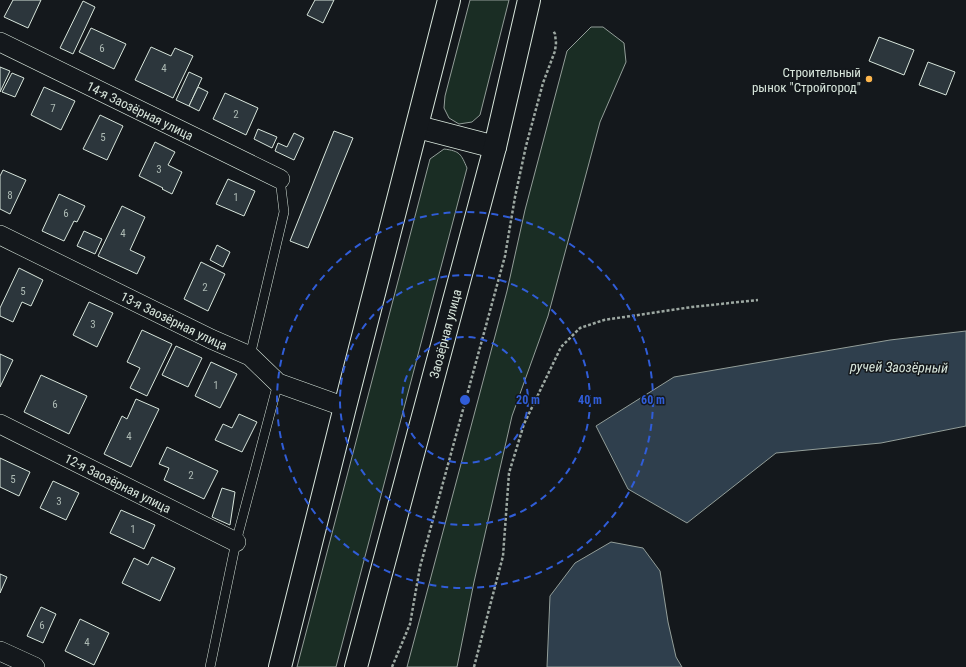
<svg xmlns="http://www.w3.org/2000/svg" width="966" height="667" font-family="'Roboto Condensed',sans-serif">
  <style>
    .green { fill: #1a2d24; stroke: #939e99 }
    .water { fill: #2f3f4d; stroke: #939e99 }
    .building { fill: #2c363c; stroke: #d8e6dc }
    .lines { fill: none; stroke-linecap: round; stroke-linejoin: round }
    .lane-casing { stroke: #d8e6dc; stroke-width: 10 }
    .street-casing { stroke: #d8e6dc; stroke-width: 20 }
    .secondary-casing { stroke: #d8e6dc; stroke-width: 24 }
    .path { stroke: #9da8a2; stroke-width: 2.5; stroke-dasharray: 3 2; stroke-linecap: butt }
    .lane { stroke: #14181c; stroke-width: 9 }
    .street { stroke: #14181c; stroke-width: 19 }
    .secondary { stroke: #14181c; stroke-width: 22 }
    .ring { fill: none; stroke: #305dd8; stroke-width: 2; stroke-dasharray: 7 5 }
    .poi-dot { fill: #ffb74d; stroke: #14181c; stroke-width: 1.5 }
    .labels { text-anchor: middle; stroke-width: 3; stroke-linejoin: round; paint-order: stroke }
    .number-label { font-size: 11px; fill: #adbab4 }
    .poi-label { font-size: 13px; fill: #d8e6dc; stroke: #14181c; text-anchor: end }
    .street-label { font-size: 13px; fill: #d8e6dc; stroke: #14181c }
    .water-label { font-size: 14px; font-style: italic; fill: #d8e6dc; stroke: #14181c }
    .centre { fill: #305dd8; stroke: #14181c; stroke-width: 2 }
    .ring-label { font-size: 12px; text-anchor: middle; font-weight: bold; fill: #305dd8; stroke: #14181c; stroke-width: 3; stroke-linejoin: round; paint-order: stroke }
  </style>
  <rect width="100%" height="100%" fill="#14181c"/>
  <!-- green -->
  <g class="green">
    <polygon points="470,0 509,0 480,115 472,122 459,124 449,118 444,108 445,96"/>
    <polygon points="591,27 603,27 624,43 626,62 600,122 548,316 512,416 474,582 457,667 407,667 507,291 525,210 567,51"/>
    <path d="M 444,149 C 460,151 461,154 467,168 L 336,667 L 297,667 L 430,159 Z"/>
  </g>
  <!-- water -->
  <g class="water">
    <polygon points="966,331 966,426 881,443 776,453 687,523 628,489 596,426 674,377 890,340"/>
    <polygon points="611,542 643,548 660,571 668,622 676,657 682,667 547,667 550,596 575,563"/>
  </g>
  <!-- building -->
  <g class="building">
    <polygon points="13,0 41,0 28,28 4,17"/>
    <polygon points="315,0 334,0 323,23 307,15"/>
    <polygon points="83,1 95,7 73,54 60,48"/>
    <polygon points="91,28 126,44 114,69 79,52"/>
    <polygon points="879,37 914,50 904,75 869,61"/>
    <polygon points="151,47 171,56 175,48 193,56 173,98 135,80"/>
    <polygon points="928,62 955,72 946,95 919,85"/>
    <polygon points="0,67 10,71 0,92"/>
    <polygon points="189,72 202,78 189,106 176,100"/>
    <polygon points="12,73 24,78 15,97 2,92"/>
    <polygon points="44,87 75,101 61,130 31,115"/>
    <polygon points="198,87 208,92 199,111 189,106"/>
    <polygon points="225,93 258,108 246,135 213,119"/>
    <polygon points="100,115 123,126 107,160 83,149"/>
    <polygon points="258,129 277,137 272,148 254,139"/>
    <polygon points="334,131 353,138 308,248 290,241"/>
    <polygon points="294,133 304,138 294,160 275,151 278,143 287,147"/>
    <polygon points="155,142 175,152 168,165 182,172 172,194 162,189 163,188 139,176"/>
    <polygon points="3,170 26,180 10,214 0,209 0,176"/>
    <polygon points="228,179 255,191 244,216 216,204"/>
    <polygon points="59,194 85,206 77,222 74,221 64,241 42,231"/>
    <polygon points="122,206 145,217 130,250 145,257 137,274 98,256"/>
    <polygon points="84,231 102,239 95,254 77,246"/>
    <polygon points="217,245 230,252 223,267 210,260"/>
    <polygon points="201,262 225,274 208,311 184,299"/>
    <polygon points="19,268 43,280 31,306 22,302 13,322 0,316 0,308"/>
    <polygon points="89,302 113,313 97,347 73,335"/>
    <polygon points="142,330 172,344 147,396 130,388 140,368 127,362"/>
    <polygon points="176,346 202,358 188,387 162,375"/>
    <polygon points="0,354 13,360 0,387"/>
    <polygon points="211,362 237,374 220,408 195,396"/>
    <polygon points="41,375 87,396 69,434 24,412"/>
    <polygon points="136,399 159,409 131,467 104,454 122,416 127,419"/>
    <polygon points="239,414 257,422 242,452 215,440 223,424 232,428"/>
    <polygon points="167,447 218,471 204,499 164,480 169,468 159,464"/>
    <polygon points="0,458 30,472 19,496 0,487"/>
    <polygon points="53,481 79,493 66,520 40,508"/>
    <polygon points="222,488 235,492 230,525 212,517"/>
    <polygon points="121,510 155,525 144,549 110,533"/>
    <polygon points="152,557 175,568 160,601 122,583 134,558 148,565"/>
    <polygon points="0,574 7,577 0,593"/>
    <polygon points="41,607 56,614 43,643 27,636"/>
    <polygon points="80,619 109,633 94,665 65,651"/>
  </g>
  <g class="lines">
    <defs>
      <g id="lane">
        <polyline points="250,356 284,212 280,179"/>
        <polyline points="210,667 236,542 278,383"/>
      </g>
      <g id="street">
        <path id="s1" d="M 0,42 L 280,179"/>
        <path id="s2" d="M 0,235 L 211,339 L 250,356 L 278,383 L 345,407"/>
        <path id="s3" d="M 0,424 L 236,542"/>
        <polyline points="0,651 35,667"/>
      </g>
      <g id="secondary">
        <polyline points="418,127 495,147"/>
        <polyline points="280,667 345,407 449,0"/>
        <path id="s4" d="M 356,667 L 495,147 L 529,0"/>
      </g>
    </defs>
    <!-- lane casing -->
    <use href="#lane" class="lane-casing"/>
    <!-- street casing -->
    <use href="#street" class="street-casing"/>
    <!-- secondary casing -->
    <use href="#secondary" class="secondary-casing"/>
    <!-- path -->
    <g class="path">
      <polyline points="392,667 410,624 420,567 505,256 515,197 526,146 543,83 555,51 556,43 555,34 553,30"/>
      <polyline points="474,667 503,556 509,473 524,424 561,347 580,328 604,320 692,307 758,300"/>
    </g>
    <!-- lane -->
    <use href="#lane" class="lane"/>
    <!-- street -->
    <use href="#street" class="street"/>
    <!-- secondary -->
    <use href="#secondary" class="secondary"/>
  </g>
  <!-- distance rings -->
  <g class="ring">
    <circle cx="465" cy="400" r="63"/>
    <circle cx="465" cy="400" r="125"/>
    <circle cx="465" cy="400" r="188"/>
  </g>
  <!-- markers -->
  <circle class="poi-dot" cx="869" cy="79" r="4"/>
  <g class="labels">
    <!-- number labels -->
    <g class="number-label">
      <text x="102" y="52">6</text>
      <text x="164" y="72">4</text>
      <text x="53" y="112">7</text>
      <text x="236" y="118">2</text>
      <text x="103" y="141">5</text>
      <text x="159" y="173">3</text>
      <text x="10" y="199">8</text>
      <text x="236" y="201">1</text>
      <text x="66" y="217">6</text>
      <text x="123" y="237">4</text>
      <text x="205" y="291">2</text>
      <text x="23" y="295">5</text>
      <text x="93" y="328">3</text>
      <text x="216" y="389">1</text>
      <text x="55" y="408">6</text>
      <text x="129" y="440">4</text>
      <text x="191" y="479">2</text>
      <text x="13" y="483">5</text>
      <text x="59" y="505">3</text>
      <text x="133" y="533">1</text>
      <text x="42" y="629">6</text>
      <text x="87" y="646">4</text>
    </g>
    <!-- poi labels -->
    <g class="poi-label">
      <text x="861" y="77">Строительный<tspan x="861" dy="15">рынок "Стройгород"</tspan></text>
    </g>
    <!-- street labels -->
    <g class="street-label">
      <text dy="5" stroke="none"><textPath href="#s1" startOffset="156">14-я Заозёрная улица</textPath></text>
      <text dy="5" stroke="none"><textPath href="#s2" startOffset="194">13-я Заозёрная улица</textPath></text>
      <text dy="5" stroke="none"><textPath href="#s4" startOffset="345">Заозёрная улица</textPath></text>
      <text dy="5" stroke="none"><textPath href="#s3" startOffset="132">12-я Заозёрная улица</textPath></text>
    </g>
    <!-- water labels -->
    <g class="water-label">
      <text transform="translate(899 367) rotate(1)" y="5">ручей Заозёрный</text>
    </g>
  </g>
  <circle cx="465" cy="400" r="6" class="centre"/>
  <g class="ring-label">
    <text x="528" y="404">20 m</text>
    <text x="590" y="404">40 m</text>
    <text x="653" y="404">60 m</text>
  </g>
</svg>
